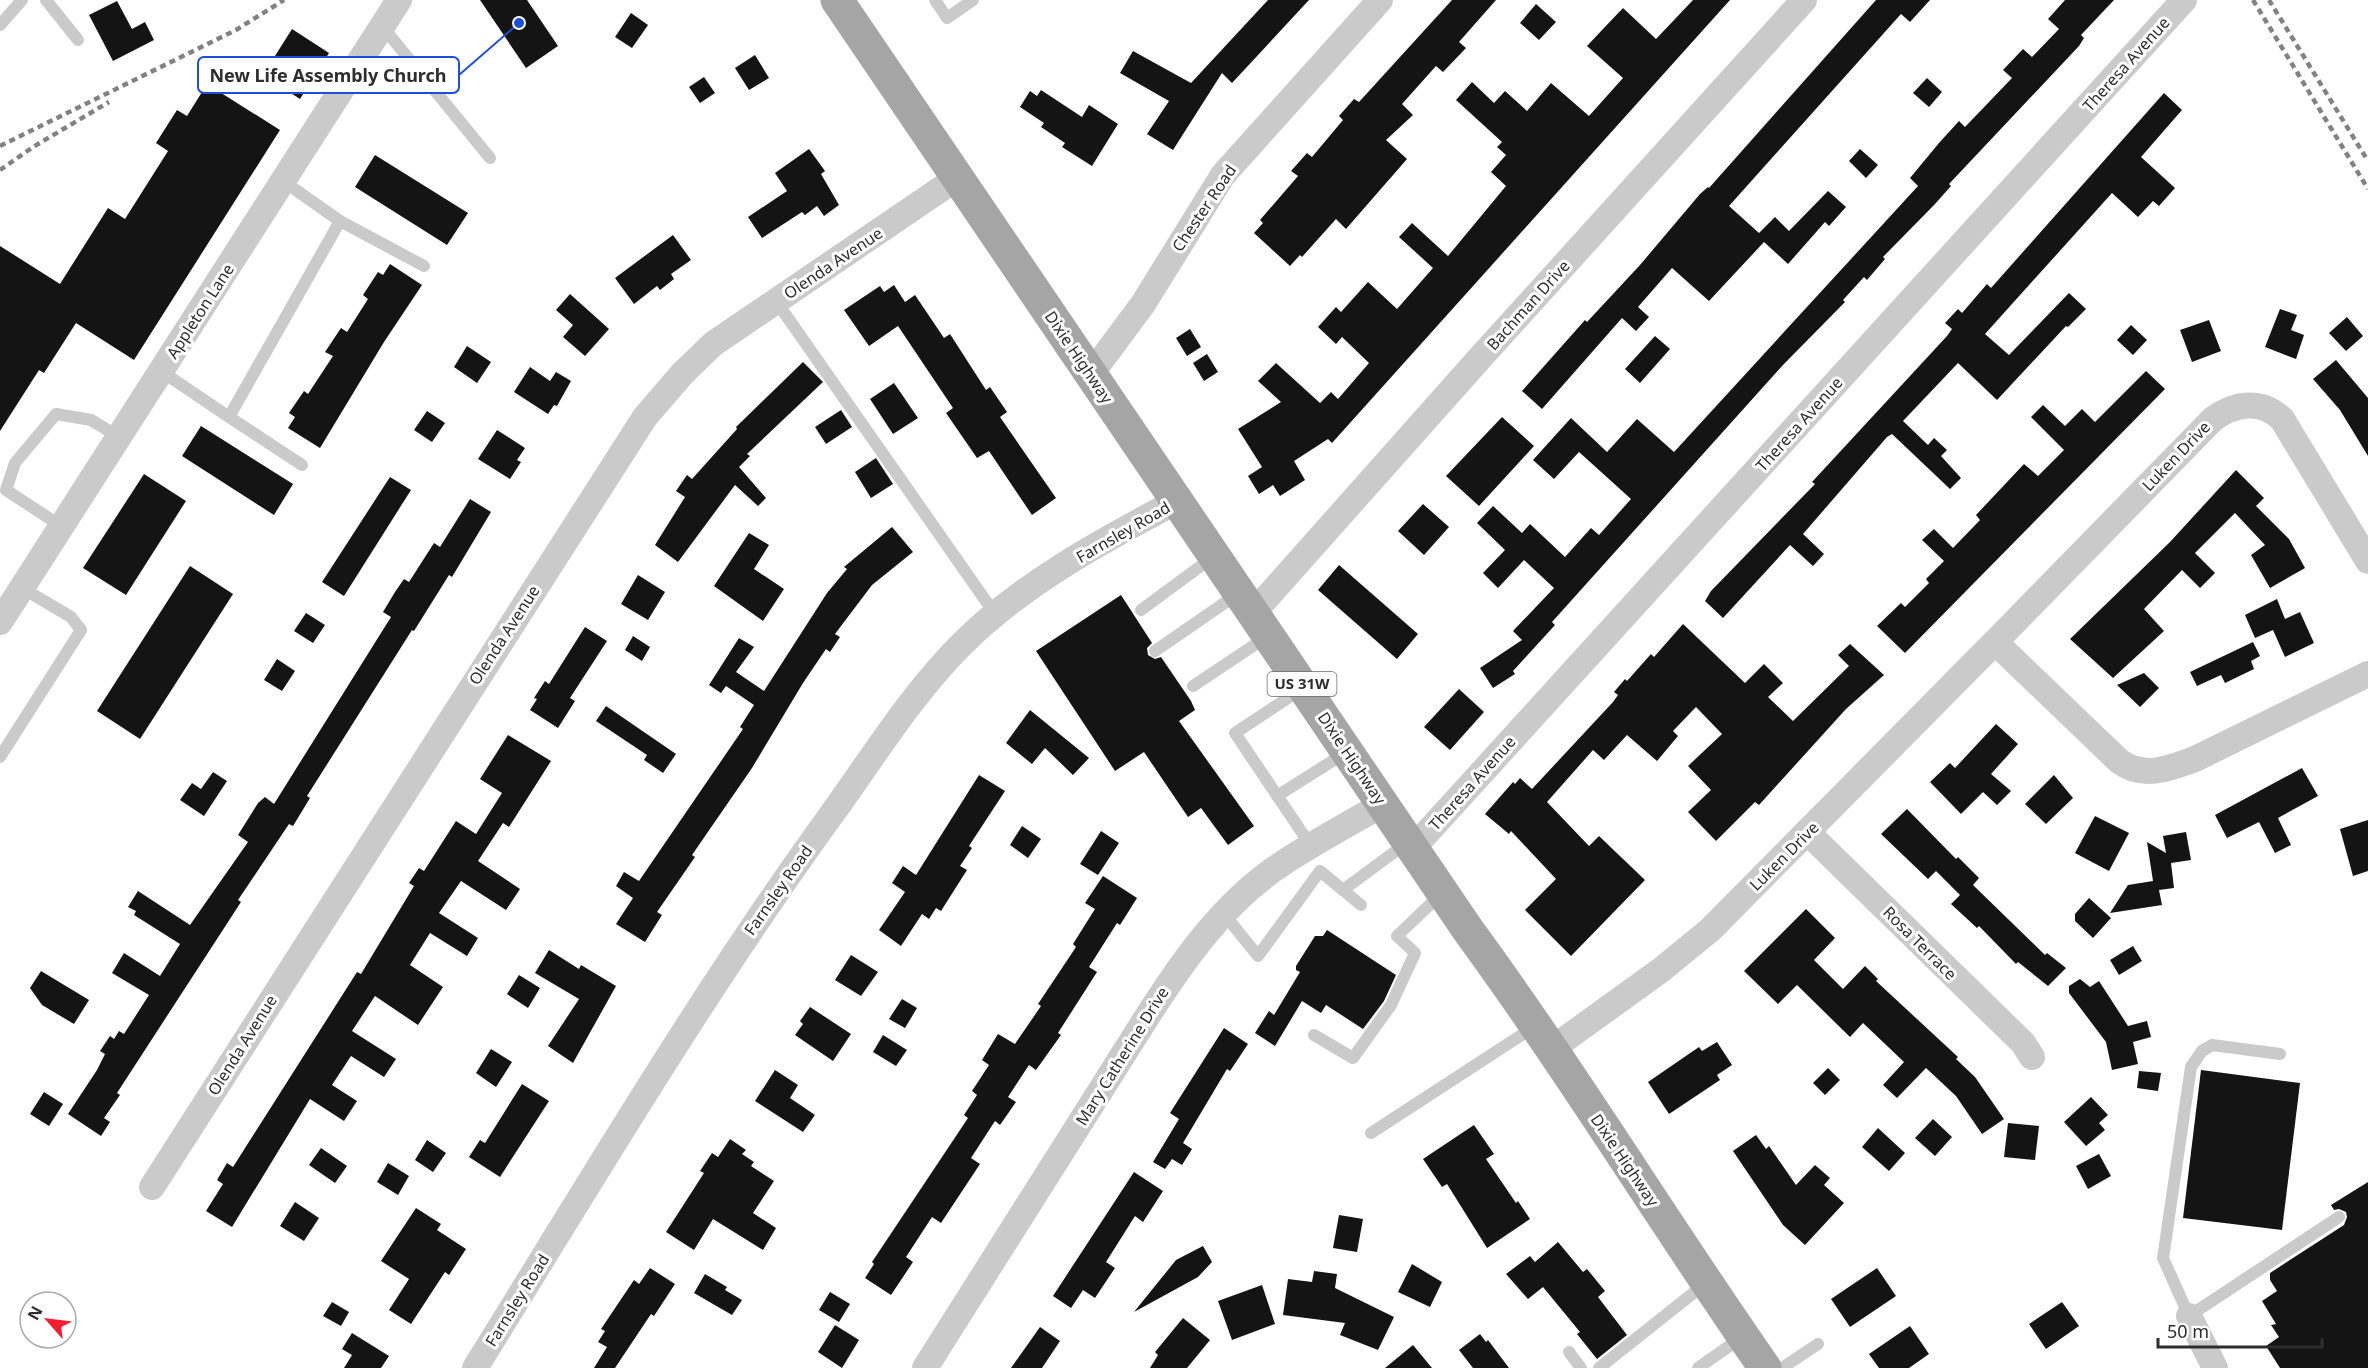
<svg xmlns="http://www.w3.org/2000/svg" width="2368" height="1368" font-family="'Noto Sans',sans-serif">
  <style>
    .building { fill: #141414 }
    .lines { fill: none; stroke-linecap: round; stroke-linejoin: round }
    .service { stroke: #cacaca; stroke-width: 12 }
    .minor { stroke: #cacaca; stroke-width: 26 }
    .primary { stroke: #a5a5a5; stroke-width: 33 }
    .rail { stroke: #828282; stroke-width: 4.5; stroke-dasharray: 6 4.5; stroke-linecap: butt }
    .labels { text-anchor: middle; stroke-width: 6; stroke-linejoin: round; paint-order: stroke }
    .shield { fill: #fff; stroke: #6c6c6c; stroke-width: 1.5 }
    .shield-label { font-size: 15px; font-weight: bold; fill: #2d2d2d }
    .street-label { font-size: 16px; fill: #2d2d2d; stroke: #fff }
    .leader { fill: none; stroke: #1d4ed8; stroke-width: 2 }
    .callout-dot { fill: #1d4ed8; stroke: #fff; stroke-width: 2 }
    .callout { fill: #fff; stroke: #1d4ed8; stroke-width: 2 }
    .callout-label { font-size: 18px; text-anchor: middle; font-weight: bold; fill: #2d2d2d }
  </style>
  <rect width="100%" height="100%" fill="#fff"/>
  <!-- building -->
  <g class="building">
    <polygon points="480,0 527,0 558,46 526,68"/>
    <polygon points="1268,0 1309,0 1232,83 1222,73 1173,150 1147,134 1169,101 1120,73 1133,51 1191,83"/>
    <polygon points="1452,0 1496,0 1459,42 1466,48 1443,72 1436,66 1402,104 1413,115 1386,140 1407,159 1346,229 1336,219 1302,257 1300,255 1290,266 1254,233 1263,223 1260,220 1298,176 1291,171 1307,153 1312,157 1343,120 1339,116 1354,99 1359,102"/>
    <polygon points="1693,0 1730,0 1332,443 1328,439 1294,461 1305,480 1280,496 1273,485 1259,494 1248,476 1262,467 1238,429 1281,402 1258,381 1276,363 1320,403 1331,392 1338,399 1369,363 1342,337 1336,344 1318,327 1336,307 1341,312 1368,282 1397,309 1433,268 1399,237 1412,223 1448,256 1506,186 1491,172 1506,155 1497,147 1502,142 1456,100 1472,82 1494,103 1505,91 1527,111 1551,83 1589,116 1623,78 1587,46 1603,29 1623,8 1656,39"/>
    <polygon points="1876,0 1930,0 1910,22 1901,14 1729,206 1759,233 1775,217 1789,231 1828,191 1846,207 1829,226 1825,222 1788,264 1764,242 1709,301 1672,268 1638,307 1649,317 1636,331 1622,318 1542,409 1522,391 1585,320 1587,322 1640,265 1700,194 1708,187 1709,188"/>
    <polygon points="2065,0 2114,0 2081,35 2084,38 2079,46 1949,184 1951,186 1935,204 1883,257 1885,259 1867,280 1864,277 1843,300 1845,302 1783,365 1552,622 1555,625 1513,671 1515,674 1493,688 1480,668 1522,640 1513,631 1554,588 1524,560 1498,588 1483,573 1505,550 1477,523 1493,506 1522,533 1530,524 1565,557 1591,528 1599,535 1631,499 1579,452 1554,479 1533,460 1571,418 1607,452 1637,419 1674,452 1918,186 1910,178 1939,143 1959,121 1965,127 2012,78 2003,70 2023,49 2032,57 2059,29 2048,19"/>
    <polygon points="117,1 132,29 145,22 154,40 113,61 89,15"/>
    <polygon points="1536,4 1556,22 1539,40 1520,23"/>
    <polygon points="631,13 648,25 632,48 615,37"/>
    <polygon points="292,29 329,53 300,99 263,75"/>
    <polygon points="755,55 769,78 749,90 735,68"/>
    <polygon points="704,77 715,93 700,103 689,87"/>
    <polygon points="1927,78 1942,92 1929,107 1913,93"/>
    <polygon points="207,84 280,130 134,360 76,323 44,373 39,370 0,431 0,246 60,284 108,208 125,219 168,151 156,143 177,110 187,116"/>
    <polygon points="1041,90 1082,117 1089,105 1118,124 1092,166 1062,147 1065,143 1041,127 1044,123 1020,107 1030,91 1037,96"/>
    <polygon points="2164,93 2182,110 2141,157 2175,188 2159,206 2153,201 2138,217 2112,193 1985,334 2009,355 2069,293 2086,309 2068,327 2066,326 1997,400 1958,363 1903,421 1928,445 1934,438 1947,450 1941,456 1961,478 1950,489 1892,434 1887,437 1803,534 1824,554 1813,566 1790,545 1723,618 1705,601 1711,591 1815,484 1812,482 1947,336 1952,329 1945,323 1958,309 1962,313 1987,284 1991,288"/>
    <polygon points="809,149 825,171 821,174 839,205 824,216 817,206 805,215 802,212 762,238 748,217 787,191 775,173"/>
    <polygon points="1860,149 1878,165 1866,178 1849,161"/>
    <polygon points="375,155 468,213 447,245 355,187"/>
    <polygon points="673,235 691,260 671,274 674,279 660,290 657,286 634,304 615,278"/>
    <polygon points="390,264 422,285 384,342 320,448 288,428 295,417 289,413 304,391 308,394 333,356 325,352 341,328 347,332 368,299 363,295 378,272 383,275"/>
    <polygon points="894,285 905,302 915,295 944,338 950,334 986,390 990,387 1007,412 1000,417 1056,498 1032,515 989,451 977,458 946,413 953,408 898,326 869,346 844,310 880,286 884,292"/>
    <polygon points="570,294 609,329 585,356 563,337 573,325 556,310"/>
    <polygon points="2280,309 2297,315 2291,330 2304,335 2296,359 2265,347"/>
    <polygon points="2347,317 2363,336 2346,351 2329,333"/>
    <polygon points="2209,320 2221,351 2192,362 2180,330"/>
    <polygon points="2131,325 2147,340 2133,355 2117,340"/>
    <polygon points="1190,329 1201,347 1187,356 1176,338"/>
    <polygon points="1655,336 1670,349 1640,383 1625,369"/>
    <polygon points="467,346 491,362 477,383 454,367"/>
    <polygon points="1207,354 1218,372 1204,381 1193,363"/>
    <polygon points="2336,360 2368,398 2368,456 2340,410 2313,379"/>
    <polygon points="803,362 823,382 747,454 750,456 739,467 766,498 758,506 735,485 678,562 655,545 685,497 676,491 687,475 692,479 737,429 736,427"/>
    <polygon points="530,367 550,381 556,372 571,381 557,406 554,405 548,414 514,392"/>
    <polygon points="2146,371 2165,389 1905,653 1877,626 1901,603 1905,607 1929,583 1926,579 1944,561 1922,540 1934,529 1953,548 1980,520 1976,515 2024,464 2038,476 2064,450 2031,417 2043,405 2065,426 2082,409 2095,422"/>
    <polygon points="894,383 918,418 893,434 870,399"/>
    <polygon points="841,410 852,427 826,444 815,427"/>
    <polygon points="427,411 445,423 432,442 414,430"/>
    <polygon points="1502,417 1534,446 1479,506 1446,476"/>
    <polygon points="201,426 293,484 274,515 182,456"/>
    <polygon points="497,430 525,448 517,460 521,462 510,479 478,459"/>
    <polygon points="876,458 893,484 871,498 855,472"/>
    <polygon points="2236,470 2264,498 2256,506 2289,539 2305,568 2270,588 2251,555 2265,545 2235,513 2195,553 2215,573 2200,588 2182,570 2144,609 2164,631 2113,678 2070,639 2170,542"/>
    <polygon points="144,474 186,501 126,595 83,568"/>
    <polygon points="390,477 411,490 344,596 322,582"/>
    <polygon points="470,499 491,512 452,577 449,575 414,631 412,630 307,796 310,798 293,826 289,824 238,900 241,902 117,1093 120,1095 104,1118 110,1122 101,1136 68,1114 97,1070 105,1054 100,1051 110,1036 114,1039 119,1031 124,1034 149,995 112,973 124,953 160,976 180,944 134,915 136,911 128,907 138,891 190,925 248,842 238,835 258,803 265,797 274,804 391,617 383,612 395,592 404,579 409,582 434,543 440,547"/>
    <polygon points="1423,504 1449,527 1424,555 1398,531"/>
    <polygon points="892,527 913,552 872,585 835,634 840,637 830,652 826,649 803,683 752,768 692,855 695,857 657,912 662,915 645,942 616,924 633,898 616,886 624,872 639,881 743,729 740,727 754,705 726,686 721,693 709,685 739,638 754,647 736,672 764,691 827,593 847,569 844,567"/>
    <polygon points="749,533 769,545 754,569 784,589 763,621 714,586"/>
    <polygon points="1339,565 1418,634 1397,659 1318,590"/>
    <polygon points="190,566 233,594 140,739 97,711"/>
    <polygon points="638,575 665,592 648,620 621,604"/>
    <polygon points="1121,595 1152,643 1147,648 1148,655 1155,659 1161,657 1191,701 1195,710 1179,721 1254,826 1228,845 1201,808 1188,817 1144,752 1115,771 1036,651"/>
    <polygon points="2277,599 2285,619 2300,612 2314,643 2285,657 2273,630 2255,638 2245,615"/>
    <polygon points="306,613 325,625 313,643 294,631"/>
    <polygon points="1683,624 1745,683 1764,664 1783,683 1768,697 1793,721 1849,666 1838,655 1850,644 1884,675 1846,709 1759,805 1755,802 1716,841 1688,812 1711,790 1688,766 1722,734 1696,707 1673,731 1678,736 1657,761 1627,735 1604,760 1593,750 1547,802 1589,846 1599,836 1645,880 1571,956 1525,910 1556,879 1511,831 1509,834 1485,814 1513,782 1515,784 1520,778 1532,789 1613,702 1618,695 1614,692 1625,679 1627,681 1651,654 1654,657"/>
    <polygon points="585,627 607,641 570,698 575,701 558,728 530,710 537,699 534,698 545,681 549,684"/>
    <polygon points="633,636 650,647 642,661 625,650"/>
    <polygon points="2253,642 2260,656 2251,661 2254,669 2225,683 2221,675 2197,686 2190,672"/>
    <polygon points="277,659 295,671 282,691 264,680"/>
    <polygon points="2144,673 2159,688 2140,707 2117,685"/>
    <polygon points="1459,689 1484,712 1450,750 1424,727"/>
    <polygon points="606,706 676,754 663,773 644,760 647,755 596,721"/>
    <polygon points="1030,710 1089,758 1073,775 1045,748 1032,764 1006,743"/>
    <polygon points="1996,724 2018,744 1991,774 2011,791 1997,805 1983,792 1961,814 1930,782 1950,763 1955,768"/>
    <polygon points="508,735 551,761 509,827 503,823 478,861 520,889 506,910 461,881 439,913 478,938 467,956 430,933 410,965 443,987 418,1025 375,996 352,1031 396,1059 384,1077 351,1056 332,1085 357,1101 344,1121 310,1099 232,1227 206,1211 223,1184 217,1180 227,1163 233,1167 357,972 361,974 414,886 409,883 419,868 424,871 456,821 476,834 502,793 480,779"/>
    <polygon points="2302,768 2318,796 2278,818 2291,845 2275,853 2259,822 2227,838 2215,815"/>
    <polygon points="213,772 227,781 204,816 180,800 192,783 201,789"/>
    <polygon points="979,775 1005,791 969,846 972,848 960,866 967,870 941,911 936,908 929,919 922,914 901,946 879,930 905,892 892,883 903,866 916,875"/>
    <polygon points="2054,775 2073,798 2046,824 2025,804"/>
    <polygon points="1907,809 1956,859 1958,857 1979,878 1973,885 2045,955 2047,953 2066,968 2048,986 2018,962 2016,964 1979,926 1977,928 1951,904 1960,895 1936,871 1928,879 1881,834"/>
    <polygon points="2095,816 2129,833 2109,871 2075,853"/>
    <polygon points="2368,820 2368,871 2353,876 2340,829"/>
    <polygon points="1022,826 1041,839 1028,858 1010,845"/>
    <polygon points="1101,831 1119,843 1098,875 1080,864"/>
    <polygon points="2186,832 2191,860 2171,863 2174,888 2159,890 2162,905 2110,913 2128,885 2153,881 2147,842 2166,853 2163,836"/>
    <polygon points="1103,876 1137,898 1120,925 1117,923 1089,967 1097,972 1058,1033 1061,1035 1036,1070 1029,1065 1008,1097 1016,1102 1000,1125 995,1121 971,1158 980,1164 941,1223 932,1217 906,1257 913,1262 891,1295 865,1278 874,1264 872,1262 968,1118 964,1115 977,1095 972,1091 989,1065 982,1060 998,1034 1015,1044 1041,1006 1038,1004 1076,947 1073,944 1095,909 1085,903"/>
    <polygon points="2089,898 2111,918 2093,938 2075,921 2075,914"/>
    <polygon points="1806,909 1835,938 1814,960 1843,989 1865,966 1878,979 1876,981 1958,1057 1956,1059 1975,1077 2004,1119 1982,1134 1956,1096 1926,1068 1897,1098 1883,1085 1904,1062 1863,1023 1850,1037 1797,985 1778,1004 1744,971"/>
    <polygon points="1327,930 1396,975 1384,1001 1363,1029 1326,1005 1321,1013 1302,1001 1275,1046 1255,1033 1269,1011 1274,1015 1300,972 1296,970 1296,966 1315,936 1323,936"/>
    <polygon points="2133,946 2142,961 2119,975 2110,960"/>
    <polygon points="549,950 579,969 581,965 616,986 573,1063 548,1046 579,999 535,973"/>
    <polygon points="851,955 878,972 861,996 835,980"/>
    <polygon points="41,971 89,1000 74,1024 42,1005 30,988"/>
    <polygon points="519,975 540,988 528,1008 507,994"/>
    <polygon points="2080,979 2090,987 2099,981 2128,1026 2147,1021 2151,1037 2133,1042 2138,1064 2112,1070 2106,1042 2069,993 2069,986"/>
    <polygon points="902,999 917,1008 905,1028 889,1019"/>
    <polygon points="810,1007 851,1034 833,1061 795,1035 803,1024 800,1021"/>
    <polygon points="1224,1028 1248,1044 1230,1071 1227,1069 1183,1143 1192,1149 1182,1165 1172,1159 1165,1169 1153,1162 1179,1119 1170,1113"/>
    <polygon points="883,1035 907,1050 896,1066 873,1052"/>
    <polygon points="1717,1042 1732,1065 1717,1075 1720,1080 1669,1114 1648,1082 1699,1047 1702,1051"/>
    <polygon points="491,1049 512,1062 496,1087 476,1073"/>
    <polygon points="1828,1068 1840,1080 1825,1095 1813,1083"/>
    <polygon points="775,1070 798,1085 790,1098 815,1115 803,1132 755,1101"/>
    <polygon points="2201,1070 2300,1083 2282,1230 2183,1218"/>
    <polygon points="2139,1071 2161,1073 2158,1091 2137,1088"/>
    <polygon points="522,1084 549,1101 500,1177 469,1157 480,1140 485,1143"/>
    <polygon points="44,1092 63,1104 49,1126 30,1114"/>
    <polygon points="2091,1097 2108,1115 2099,1123 2105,1130 2086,1146 2064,1122"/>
    <polygon points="1933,1119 1952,1137 1935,1156 1915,1138"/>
    <polygon points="2008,1123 2039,1126 2035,1160 2004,1157"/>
    <polygon points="1474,1125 1494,1154 1486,1159 1516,1203 1518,1201 1530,1219 1487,1248 1447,1184 1442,1187 1423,1159"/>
    <polygon points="1878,1128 1905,1153 1889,1171 1862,1147"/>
    <polygon points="1756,1135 1766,1149 1769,1146 1796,1185 1815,1165 1830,1178 1824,1185 1844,1203 1805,1245 1783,1225 1733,1151"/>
    <polygon points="730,1139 746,1150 742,1154 754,1162 751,1166 774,1181 753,1213 776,1228 763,1250 713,1219 694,1250 666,1232 704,1173 700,1171 712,1153 718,1157"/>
    <polygon points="427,1140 446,1153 433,1172 415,1160"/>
    <polygon points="321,1148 347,1166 335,1183 309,1165"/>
    <polygon points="2099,1154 2111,1176 2088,1189 2076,1166"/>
    <polygon points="388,1163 409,1176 398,1195 377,1182"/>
    <polygon points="1134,1172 1163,1191 1143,1222 1135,1216 1106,1262 1115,1268 1095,1298 1083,1290 1071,1308 1053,1296"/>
    <polygon points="2368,1182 2368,1368 2280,1368 2266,1346 2279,1337 2271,1325 2276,1324 2262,1301 2277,1291 2270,1280 2270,1273 2344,1225 2347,1217 2346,1212 2339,1209 2334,1210 2331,1205"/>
    <polygon points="295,1202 319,1218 304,1241 280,1226"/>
    <polygon points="416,1208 441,1224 437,1230 466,1249 449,1275 445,1272 411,1324 389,1310 409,1279 381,1261"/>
    <polygon points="1339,1215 1363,1219 1357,1252 1333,1248"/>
    <polygon points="1558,1242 1583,1272 1587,1269 1605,1291 1598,1297 1627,1335 1597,1359 1577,1334 1580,1332 1543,1287 1528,1299 1506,1274 1530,1256 1535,1262"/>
    <polygon points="1203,1246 1212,1262 1198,1277 1134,1312 1176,1260"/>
    <polygon points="1412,1264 1442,1282 1430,1307 1398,1292"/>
    <polygon points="650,1268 675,1284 654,1316 651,1314 615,1368 594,1368 607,1347 598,1342 605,1331 601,1329 634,1280 639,1284"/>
    <polygon points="1877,1268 1896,1296 1850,1327 1831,1299"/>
    <polygon points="1314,1271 1337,1274 1335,1288 1394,1317 1378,1350 1340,1335 1345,1323 1283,1315 1288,1279 1312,1282"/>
    <polygon points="705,1274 727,1287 725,1290 742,1300 732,1315 694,1293"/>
    <polygon points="1262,1285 1275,1324 1232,1340 1218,1301"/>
    <polygon points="830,1292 850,1304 839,1322 819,1310"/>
    <polygon points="332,1302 349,1312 341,1326 323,1316"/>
    <polygon points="2062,1302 2079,1326 2046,1349 2029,1324"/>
    <polygon points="1183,1318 1210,1340 1187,1368 1150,1368 1158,1355 1155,1352"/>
    <polygon points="835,1325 859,1340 842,1368 818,1352"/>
    <polygon points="1910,1326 1929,1354 1909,1368 1879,1368 1869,1354"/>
    <polygon points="1040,1327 1060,1341 1042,1368 1011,1368"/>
    <polygon points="352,1333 389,1356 381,1368 344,1368 352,1355 342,1349"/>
    <polygon points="1480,1334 1486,1342 1488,1340 1509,1368 1473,1368 1459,1350"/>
    <polygon points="1413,1345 1432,1368 1385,1368"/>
  </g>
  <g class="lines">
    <!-- service -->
    <g class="service">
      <polyline points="46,0 78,40"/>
      <polyline points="935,0 947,18 973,0"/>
      <polyline points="0,25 22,0"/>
      <polyline points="382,26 490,158"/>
      <polyline points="340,221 424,266"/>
      <polyline points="776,301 995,614"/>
      <polyline points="161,371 229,417 340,221 283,181"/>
      <polyline points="229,417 302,465"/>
      <polyline points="61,526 6,490 15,463 56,414 91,420 119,437"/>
      <polyline points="1141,610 1213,557"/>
      <polyline points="1155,651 1239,593"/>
      <polyline points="1193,686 1268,636"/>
      <polyline points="1303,688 1235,733 1311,846"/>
      <polyline points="0,757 81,630 71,617 22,588"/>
      <polyline points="1277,796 1345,753"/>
      <polyline points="1343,890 1361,905"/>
      <polyline points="1224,914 1258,956 1320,871 1343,890 1408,842"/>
      <polyline points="1314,1035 1353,1058 1391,1005 1415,953 1397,936 1442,893"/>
      <polyline points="2280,1054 2212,1045 2202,1051 2191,1067 2163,1258 2189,1316 2339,1217"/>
      <polyline points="1371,1133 1534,1027"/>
      <polyline points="1569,1352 1581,1368"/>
      <polyline points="1599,1368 1706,1283"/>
      <polyline points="1698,1368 1742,1337"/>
      <polyline points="1782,1368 1818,1344"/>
    </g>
    <!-- minor -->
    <g class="minor">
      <polyline points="1091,374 1143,304 1223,175 1380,0"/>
      <path d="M 2368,561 L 2282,419 C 2261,399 2235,403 2213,419 L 1995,642 L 2119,761 C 2143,779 2168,769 2195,759 L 2368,674"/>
      <polyline points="1254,612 1479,359 1804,0"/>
      <polyline points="0,622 399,0"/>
      <polyline points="1807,832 2023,1043 2032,1057"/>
      <polyline points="1414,847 2184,0"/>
      <polyline points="1553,1048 1661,970 1710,930 1995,642"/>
      <polyline points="152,1187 645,417 682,374 713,344 957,178"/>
      <polyline points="2189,1316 2215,1368"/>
      <path d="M 475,1368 C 590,1183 701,995 829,818 C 872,759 912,693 964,642 C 1025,582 1102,541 1177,501"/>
      <path d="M 925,1368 L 1145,1020 C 1182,962 1222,904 1280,865 C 1313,843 1349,824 1383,804"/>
    </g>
    <!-- primary -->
    <path class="primary" d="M 837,0 L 1468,930 C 1572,1072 1664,1223 1765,1368"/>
    <!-- rail -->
    <g class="rail">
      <polyline points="2253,0 2368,189"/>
      <polyline points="2269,0 2368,161"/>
      <polyline points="0,146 236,30 284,0"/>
      <polyline points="0,170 33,147 109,102"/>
    </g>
  </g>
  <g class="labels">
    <!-- shield labels -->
    <rect class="shield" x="1267.5" y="672" width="69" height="24" rx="4.5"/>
    <g class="shield-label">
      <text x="1302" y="689">US 31W</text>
    </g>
    <!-- street labels -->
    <g class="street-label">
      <text transform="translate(2126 64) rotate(-48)" y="6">Theresa Avenue</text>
      <text transform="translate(1204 208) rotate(-56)" y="6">Chester Road</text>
      <text transform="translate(833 263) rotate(-34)" y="6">Olenda Avenue</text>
      <text transform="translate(1528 305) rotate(-48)" y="6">Bachman Drive</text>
      <text transform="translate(200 311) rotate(-57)" y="6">Appleton Lane</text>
      <text transform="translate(1079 357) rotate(56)" y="6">Dixie Highway</text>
      <text transform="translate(1799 424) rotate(-48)" y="6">Theresa Avenue</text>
      <text transform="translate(2176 456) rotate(-46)" y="6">Luken Drive</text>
      <text transform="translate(1123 532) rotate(-30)" y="6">Farnsley Road</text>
      <text transform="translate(504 635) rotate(-57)" y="6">Olenda Avenue</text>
      <text transform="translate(1352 758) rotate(56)" y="6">Dixie Highway</text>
      <text transform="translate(1472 783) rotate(-48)" y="6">Theresa Avenue</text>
      <text transform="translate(1784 856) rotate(-45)" y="6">Luken Drive</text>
      <text transform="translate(778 890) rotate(-55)" y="6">Farnsley Road</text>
      <text transform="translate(1920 943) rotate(45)" y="6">Rosa Terrace</text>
      <text transform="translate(242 1045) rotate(-58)" y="6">Olenda Avenue</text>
      <text transform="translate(1122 1056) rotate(-58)" y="6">Mary Catherine Drive</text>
      <text transform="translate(1625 1160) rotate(56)" y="6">Dixie Highway</text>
      <text transform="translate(517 1300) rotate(-58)" y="6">Farnsley Road</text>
    </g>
  </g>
  <!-- callouts -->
  <path class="leader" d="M519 23L459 75"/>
  <circle class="callout-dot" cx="519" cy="23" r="6"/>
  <rect class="callout" x="198" y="57" width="261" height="36" rx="6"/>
  <g class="callout-label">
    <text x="328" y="82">New Life Assembly Church</text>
  </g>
  <!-- north arrow -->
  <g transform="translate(48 1320) rotate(298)"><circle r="28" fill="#ffffff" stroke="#ababab" stroke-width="1.5"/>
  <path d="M0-4.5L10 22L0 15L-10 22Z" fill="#f41e2e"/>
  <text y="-9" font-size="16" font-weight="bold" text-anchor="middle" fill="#2d2d2d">N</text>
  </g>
  <!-- scale -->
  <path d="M2158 1338v9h164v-9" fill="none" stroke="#2d2d2d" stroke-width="3"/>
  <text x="2167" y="1338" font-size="18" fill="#2d2d2d" stroke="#ffffff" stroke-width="4.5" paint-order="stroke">50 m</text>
</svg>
